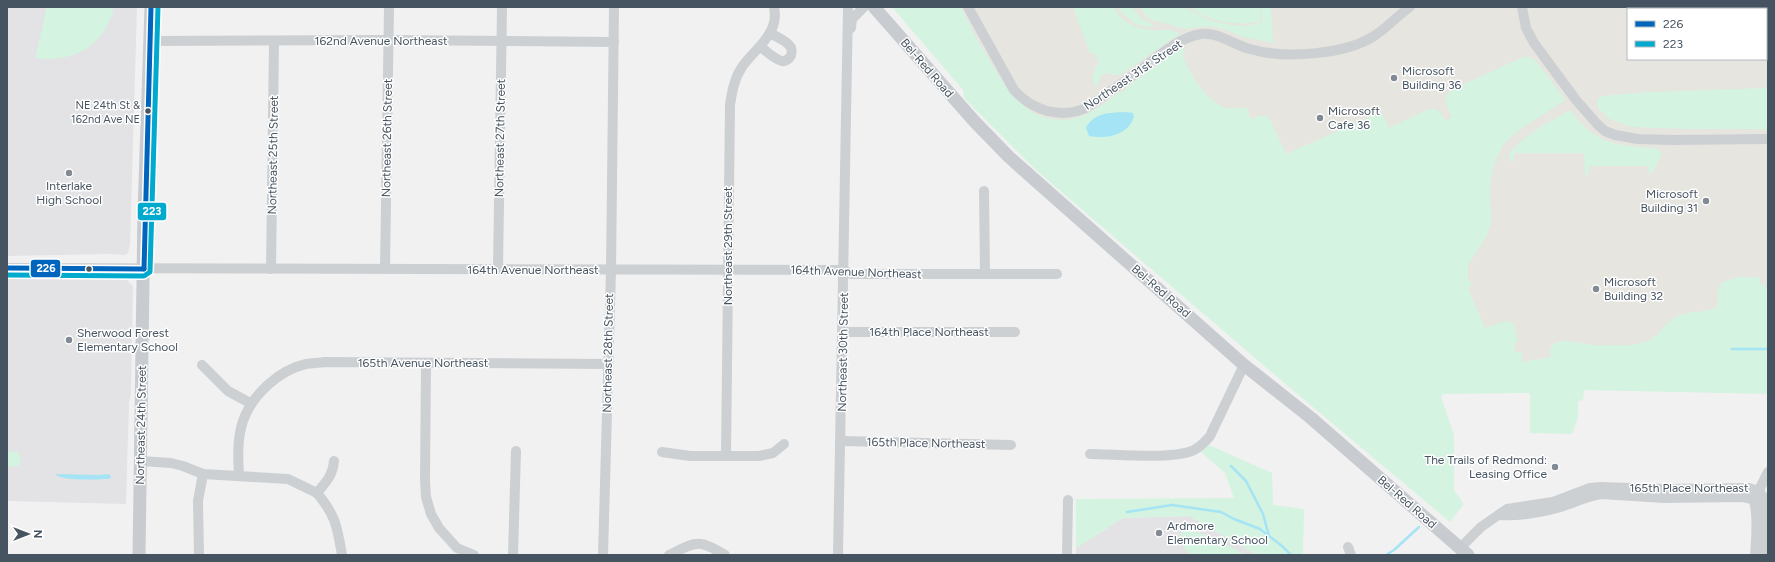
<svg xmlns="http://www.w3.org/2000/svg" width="1775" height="562" font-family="Figtree,sans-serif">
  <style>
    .commercial { fill: #e7e5df; fill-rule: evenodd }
    .education { fill: #e3e2e4 }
    .green { fill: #d4f3e0 }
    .water { fill: #a4e4f5 }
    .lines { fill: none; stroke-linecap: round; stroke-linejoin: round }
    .stream { stroke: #a4e4f5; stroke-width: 2.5 }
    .minor { stroke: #cdd0d3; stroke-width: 10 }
    .major { stroke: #c8ccd0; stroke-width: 13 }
    .bus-1-casing { stroke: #fff; stroke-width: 8 }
    .bus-2-casing { stroke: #fff; stroke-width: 8 }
    .bus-1 { stroke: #0065bd; stroke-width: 5 }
    .bus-2 { stroke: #00a9ce; stroke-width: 5 }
    .poi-dot { fill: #828b93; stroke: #fff; stroke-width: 1.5 }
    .bus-dot { fill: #465461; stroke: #fff; stroke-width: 1.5 }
    .labels { text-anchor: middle; stroke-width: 3; stroke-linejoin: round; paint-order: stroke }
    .bus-label { font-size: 11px; fill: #465461; stroke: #fff; text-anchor: end }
    .street-label { font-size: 12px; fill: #465461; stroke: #fff }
    .poi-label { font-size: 12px; fill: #465461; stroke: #fff; text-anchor: start }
    .line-badge { stroke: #fff; stroke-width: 1.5 }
    .badge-label { font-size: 11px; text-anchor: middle; font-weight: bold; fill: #fff }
  </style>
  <rect width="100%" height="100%" fill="#f2f1f1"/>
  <!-- commercial -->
  <path class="commercial" d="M 895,7 L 1768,7 L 1768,389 L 1295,386 ZM 1628,9 L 1766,9 L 1766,59 L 1628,59 Z"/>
  <!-- education -->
  <g class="education">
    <polygon points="7,7 137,7 130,245 128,253 125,255 108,254 7,256"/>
    <polygon points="7,278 125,278 133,286 131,394 129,402 126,504 7,501"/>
    <polygon points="1189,516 1257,555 1076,555 1076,548 1123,518"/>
  </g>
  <!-- green -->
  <g class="green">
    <path d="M 47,7 L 105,7 L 114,9 C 103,47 73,63 35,58 Z"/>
    <path d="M 892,7 L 961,7 C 969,24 977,40 987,56 C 1007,91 1031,131 1079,117 C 1095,112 1108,100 1121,91 L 1123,92 L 1127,89 L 1126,87 L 1183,47 L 1186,52 L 1182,54 C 1190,74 1202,95 1221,106 C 1228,110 1239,108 1246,107 L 1251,119 C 1259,116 1264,113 1270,119 L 1286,154 L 1381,112 L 1389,128 L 1429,109 C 1440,109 1441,113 1446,121 L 1452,117 C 1448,108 1441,98 1451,90 L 1523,57 C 1528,56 1531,58 1536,61 L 1564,98 L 1564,101 C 1549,112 1512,131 1503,146 C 1493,161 1489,181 1490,198 C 1490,206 1493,215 1491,223 C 1488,238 1476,252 1468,265 L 1468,278 L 1472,285 L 1468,288 L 1485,328 C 1509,322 1512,311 1518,342 L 1514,343 L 1516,353 L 1521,352 L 1523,362 L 1551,357 L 1550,351 L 1552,345 C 1564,336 1582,345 1596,345 C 1611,345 1641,348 1653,338 C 1662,331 1667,321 1678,316 C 1691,310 1706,314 1718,306 L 1718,291 L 1721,283 L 1738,277 L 1759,277 L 1760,285 L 1765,283 L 1765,287 L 1768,287 L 1768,394 L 1584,390 L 1583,400 L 1578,401 L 1578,418 L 1572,434 L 1530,433 L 1530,393 L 1443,394 L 1441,397 L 1454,435 L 1454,490 L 1464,504 L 1450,522 L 1276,376 L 1037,171 L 964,98 L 963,90 Z"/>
    <path d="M 1073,7 L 1114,7 C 1121,23 1139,30 1156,30 C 1165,30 1173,28 1180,34 L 1120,75 C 1113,76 1109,72 1102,74 L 1097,87 L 1094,85 L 1092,76 L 1095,72 L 1095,66 L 1099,65 L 1095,53 L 1090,54 Z"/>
    <path d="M 1118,7 L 1132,7 L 1141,18 L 1155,26 C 1141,30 1125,19 1118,7 Z"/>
    <polygon points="1139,7 1184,7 1208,20 1226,24 1243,26 1262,23 1261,7 1271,7 1273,43 1244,37 1226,30 1211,26 1186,29 1152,20 1146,16"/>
    <path d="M 1188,7 L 1260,7 L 1261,22 C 1235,26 1210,22 1188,7 Z"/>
    <polygon points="1768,88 1768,129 1687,129 1631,127 1610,119 1598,108 1597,100 1601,96 1649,92"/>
    <path d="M 1570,110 C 1577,118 1584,128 1592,133 C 1610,146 1633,147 1655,148 L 1662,153 L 1661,155 L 1653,172 L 1649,173 L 1648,166 L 1589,166 L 1589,175 L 1585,175 L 1584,153 L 1514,153 L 1514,161 L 1510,161 L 1509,155 C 1523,134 1549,123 1570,110 Z"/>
    <polygon points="1209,445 1272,473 1273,505 1304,509 1303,555 1257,555 1189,516 1123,518 1076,548 1076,499 1234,498 1225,473 1201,452"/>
    <circle cx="13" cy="459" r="8"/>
    <polygon points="1184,528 1214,538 1246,555 1189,555 1190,554 1181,544 1179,539"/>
  </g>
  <!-- water -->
  <g class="water">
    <path d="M 1125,112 L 1133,113 L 1134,117 C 1127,136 1107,139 1089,136 L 1086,128 C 1094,112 1109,113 1125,112 Z"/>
    <path d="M 55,474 L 97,475 L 109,474 L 111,477 L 109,479 C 97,479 63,482 55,474 Z"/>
  </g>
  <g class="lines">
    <!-- stream -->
    <g class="stream">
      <polyline points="1732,349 1768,349"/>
      <polyline points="1231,466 1246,481 1263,514 1269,536"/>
      <polyline points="1127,512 1172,505 1221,512 1234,519 1260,529 1282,546 1291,555"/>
      <polyline points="1386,555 1394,550 1419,527"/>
    </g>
    <!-- minor -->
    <g class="minor">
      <path d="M 968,7 L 1014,90 C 1033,111 1060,119 1086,108 C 1102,97 1118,86 1134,75 C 1154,60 1176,38 1201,34 C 1218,32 1234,45 1250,49 C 1283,59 1345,55 1374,36 C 1387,28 1397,16 1410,7"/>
      <polyline points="1522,7 1526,28 1534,43 1576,100 1598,125 1605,131 1615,135 1638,139 1672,140 1768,139"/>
      <polyline points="851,28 852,19 864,7"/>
      <polyline points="149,41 388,40 614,42"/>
      <path d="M 761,47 C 766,51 772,57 779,60 C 788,65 796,52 789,45 C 785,40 776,37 770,33"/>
      <polyline points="984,191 985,274"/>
      <polyline points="7,268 836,270 844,270 851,274 1057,274"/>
      <polyline points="271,269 274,41"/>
      <polyline points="385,269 389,7"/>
      <polyline points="498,269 502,7"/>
      <polyline points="843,332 1015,332"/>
      <polyline points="426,363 425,480 426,497 431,514 439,528 457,548 474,555"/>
      <polyline points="202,365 228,391 250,403"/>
      <polyline points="841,441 1011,445"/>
      <polyline points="662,452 690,456 759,456 773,453 784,444"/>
      <path d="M 1090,454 C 1116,454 1173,460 1194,450 C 1200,447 1205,442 1210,436 L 1244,365"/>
      <path d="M 726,456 L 730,105 C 732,92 734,79 742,67 C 755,48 780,34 774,7"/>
      <polyline points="141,461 171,463 183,466 203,474 288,479 317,493"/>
      <path d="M 334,461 C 333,475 326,482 317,493 C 336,516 337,526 342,555"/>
      <path d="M 239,476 C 238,459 237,438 243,421 C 252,395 279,370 306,364 C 312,363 319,363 325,362 L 608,364"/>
      <polyline points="1756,496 1768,472"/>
      <path d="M 1753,499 C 1759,513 1756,540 1755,555"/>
      <path d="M 1499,515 C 1517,516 1539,513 1557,508 C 1572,504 1586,496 1601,494 L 1664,498 L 1742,497 L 1753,499"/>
      <polyline points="1348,547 1351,555"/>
      <polyline points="1460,548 1481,527 1507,509 1553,502 1590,488 1601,487 1663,489 1749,488 1759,491 1764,498 1764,555"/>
      <polyline points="199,555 198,501 203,474"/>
      <polyline points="513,555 516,451"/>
      <polyline points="603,555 611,270 614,7"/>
      <path d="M 669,555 C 696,542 698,538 725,555"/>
      <polyline points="838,555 848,7"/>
      <polyline points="1067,555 1068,500"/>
    </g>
    <!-- major -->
    <g class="major">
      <polyline points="874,7 974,121 1009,157 1244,365 1311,418 1468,555"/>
      <polyline points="139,555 144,212 151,7"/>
    </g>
    <defs>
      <g id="bus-1">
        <polyline points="7,268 144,269"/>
        <polyline points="144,269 151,7"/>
      </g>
      <polyline id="bus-2" points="7,275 144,276 150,272 158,7"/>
    </defs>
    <!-- bus-1 casing -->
    <use href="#bus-1" class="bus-1-casing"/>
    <!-- bus-2 casing -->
    <use href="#bus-2" class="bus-2-casing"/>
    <!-- bus-1 -->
    <use href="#bus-1" class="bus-1"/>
    <!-- bus-2 -->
    <use href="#bus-2" class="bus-2"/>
  </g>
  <!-- markers -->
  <g class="poi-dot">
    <circle cx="1394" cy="78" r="4"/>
    <circle cx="1320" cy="118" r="4"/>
    <circle cx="69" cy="173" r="4"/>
    <circle cx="1706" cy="201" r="4"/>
    <circle cx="1596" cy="289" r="4"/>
    <circle cx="69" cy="340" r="4"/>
    <circle cx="1555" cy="467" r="4"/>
    <circle cx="1159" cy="533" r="4"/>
  </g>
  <g class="bus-dot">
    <circle cx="148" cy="111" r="3.5"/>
    <circle cx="89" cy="269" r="3.5"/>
  </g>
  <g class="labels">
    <!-- bus labels -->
    <g class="bus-label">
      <text x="140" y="109">NE 24th St &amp;<tspan x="140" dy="14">162nd Ave NE</tspan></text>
    </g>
    <!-- street labels -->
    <g class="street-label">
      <text x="381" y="45">162nd Avenue Northeast</text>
      <text transform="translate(927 68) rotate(49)" y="4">Bel-Red Road</text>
      <text transform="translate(1133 75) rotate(-34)" y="4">Northeast 31st Street</text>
      <text transform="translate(387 138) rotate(-89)" y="4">Northeast 26th Street</text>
      <text transform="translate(500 138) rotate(-89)" y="4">Northeast 27th Street</text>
      <text transform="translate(273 155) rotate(-89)" y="4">Northeast 25th Street</text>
      <text transform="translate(728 246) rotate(-90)" y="4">Northeast 29th Street</text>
      <text x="533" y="274">164th Avenue Northeast</text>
      <text transform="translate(856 272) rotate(2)" y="4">164th Avenue Northeast</text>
      <text transform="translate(1161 291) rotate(41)" y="4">Bel-Red Road</text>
      <text x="929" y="336">164th Place Northeast</text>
      <text transform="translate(843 352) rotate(-89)" y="4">Northeast 30th Street</text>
      <text transform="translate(608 353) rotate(-89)" y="4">Northeast 28th Street</text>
      <text x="423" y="367">165th Avenue Northeast</text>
      <text transform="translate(141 425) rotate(-89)" y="4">Northeast 24th Street</text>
      <text transform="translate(926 443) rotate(1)" y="4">165th Place Northeast</text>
      <text x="1689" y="492">165th Place Northeast</text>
      <text transform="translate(1407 502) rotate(41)" y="4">Bel-Red Road</text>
    </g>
    <!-- poi labels -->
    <g class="poi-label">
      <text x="1402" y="75">Microsoft<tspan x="1402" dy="14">Building 36</tspan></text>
      <text x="1328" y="115">Microsoft<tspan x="1328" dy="14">Cafe 36</tspan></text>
      <text x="69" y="190" text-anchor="middle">Interlake<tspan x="69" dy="14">High School</tspan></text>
      <text x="1698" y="198" text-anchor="end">Microsoft<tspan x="1698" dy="14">Building 31</tspan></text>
      <text x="1604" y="286">Microsoft<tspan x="1604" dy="14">Building 32</tspan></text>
      <text x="77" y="337">Sherwood Forest<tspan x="77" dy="14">Elementary School</tspan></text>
      <text x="1547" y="464" text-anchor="end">The Trails of Redmond:<tspan x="1547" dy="14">Leasing Office</tspan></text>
      <text x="1167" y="530">Ardmore<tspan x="1167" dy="14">Elementary School</tspan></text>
    </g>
  </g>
  <g class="line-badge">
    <rect x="137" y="202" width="30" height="19" rx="4" fill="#00a9ce"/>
    <rect x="30" y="259" width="31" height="19" rx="4" fill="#0065bd"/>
  </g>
  <g class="badge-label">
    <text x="152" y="215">223</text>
    <text x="46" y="272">226</text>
  </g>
  <!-- border -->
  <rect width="1775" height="562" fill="none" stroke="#465461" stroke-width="16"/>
  <!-- legend -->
  <rect x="1627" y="8" width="140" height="52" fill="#ffffff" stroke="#b5bbc0"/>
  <rect x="1635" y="21" width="20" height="6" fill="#0065bd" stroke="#b5bbc0"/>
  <text x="1663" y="28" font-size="12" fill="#465461">226</text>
  <rect x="1635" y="41" width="20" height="6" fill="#00a9ce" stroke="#b5bbc0"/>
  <text x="1663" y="48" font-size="12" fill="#465461">223</text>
  <!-- north arrow -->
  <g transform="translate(28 534) rotate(90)" stroke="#ffffff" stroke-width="3" paint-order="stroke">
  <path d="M0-3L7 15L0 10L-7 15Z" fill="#465461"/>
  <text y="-6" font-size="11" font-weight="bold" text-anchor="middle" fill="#465461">N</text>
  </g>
</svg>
